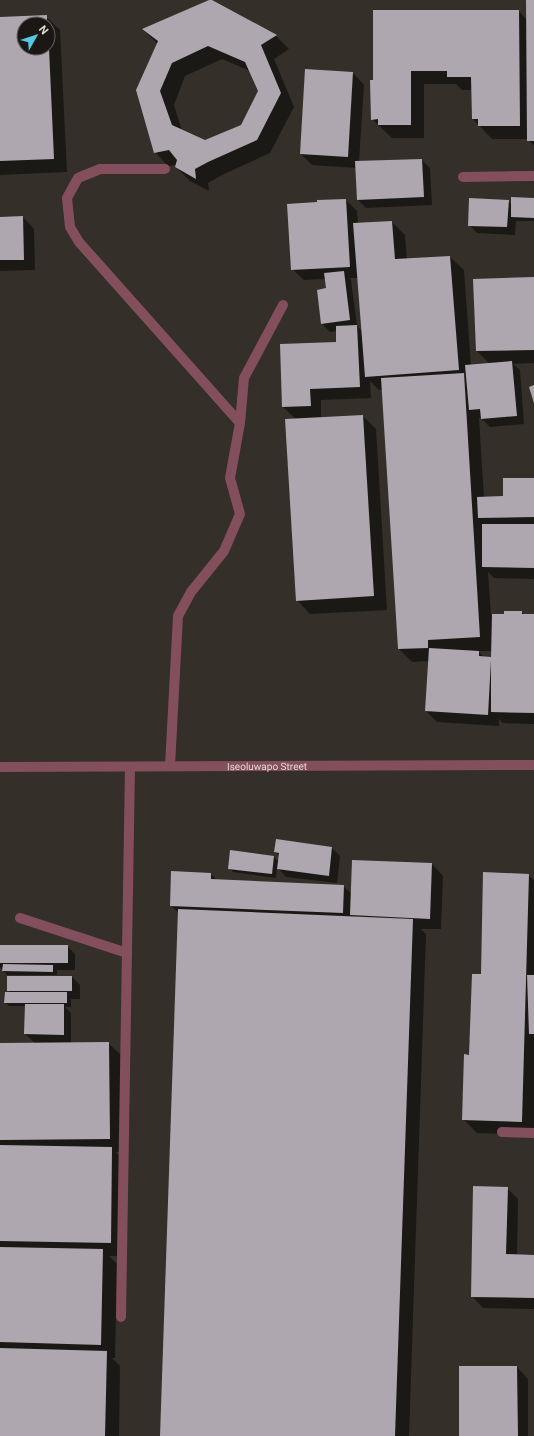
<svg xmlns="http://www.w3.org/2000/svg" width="534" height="1436" font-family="Roboto,sans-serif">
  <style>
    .shadow { fill: #0007; fill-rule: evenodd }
    .building { fill: #aea7af; fill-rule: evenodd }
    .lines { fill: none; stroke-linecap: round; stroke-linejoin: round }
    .service { stroke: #844f5c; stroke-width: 10 }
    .minor { stroke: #844f5c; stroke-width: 10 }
    .labels { text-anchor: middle; stroke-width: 4; stroke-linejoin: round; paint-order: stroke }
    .street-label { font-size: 10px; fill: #dfdbd7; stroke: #1a1714 }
  </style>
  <rect width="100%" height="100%" fill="#342f28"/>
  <!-- shadow -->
  <g class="shadow">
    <path d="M 210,0 L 276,36 L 289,49 L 274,59 L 294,107 L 270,153 L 222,175 L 208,183 L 209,191 L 190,181 L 176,167 L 177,165 L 168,166 L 155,152 L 158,44 L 143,30 ZM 222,59 L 250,71 L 259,91 L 242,126 L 205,141 L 182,131 L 174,105 L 185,76 Z"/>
    <polygon points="527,0 534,0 534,146 528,139 492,139 473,119 472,90 462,90 456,84 424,84 424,138 392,138 372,119 371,81 519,11 527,20"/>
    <path d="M 46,17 L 60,30 L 67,172 L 0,175 L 0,18 ZM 24,24 L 48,24 L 48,48 L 24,48 Z"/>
    <polygon points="353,73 364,85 359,162 422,160 430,168 432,205 366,208 358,200 356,168 312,165 301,154"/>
    <polygon points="534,199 534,221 516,221 515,235 477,233 469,225 508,201 512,205"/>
    <path d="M 346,200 L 357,211 L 358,224 L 392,222 L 405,235 L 407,260 L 450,257 L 464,270 L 471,366 L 490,364 L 477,351 L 474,280 L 534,278 L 534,363 L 513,364 L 520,370 L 524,424 L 490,427 L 481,418 L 479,418 L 484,498 L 504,497 L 534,479 L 534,579 L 494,578 L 488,572 L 491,615 L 505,615 L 521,612 L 525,615 L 534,615 L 534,724 L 503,723 L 499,719 L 499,726 L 437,722 L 426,711 L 429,661 L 412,662 L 399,649 L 383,390 L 379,390 L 370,381 L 371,398 L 321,400 L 321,418 L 363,416 L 376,429 L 387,610 L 310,614 L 297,600 L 296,419 L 283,407 L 337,343 L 337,331 L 330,332 L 322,324 L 327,289 L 325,279 L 304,280 L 292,269 L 318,201 ZM 349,278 L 358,278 L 362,331 L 357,326 L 351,280 ZM 478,651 L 492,651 L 492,659 L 485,658 Z"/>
    <polygon points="23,217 34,229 35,270 0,271 0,218"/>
    <polygon points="332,848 340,856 337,883 286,877 277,867 276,878 233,872 229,868 231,852 274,857 279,862 280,856 275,852"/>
    <polygon points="432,864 443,876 441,929 421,929 426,934 409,1436 161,1436 179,913 171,906 211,874 218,881 343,886 352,894"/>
    <polygon points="528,875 534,880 534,1135 477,1133 463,1119 470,1056 482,975"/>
    <polygon points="0,946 67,946 75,954 75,970 57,970 57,975 7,975 0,967"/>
    <polygon points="72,977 80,985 80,999 71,999 71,1007 65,1007 71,1013 71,1043 108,1043 122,1056 123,1152 116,1152 125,1162 124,1256 109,1256 117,1264 115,1358 112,1358 120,1366 119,1436 0,1436 0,1044 35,1043 25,1034 26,1006 9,1006 5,1002 10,993 8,990"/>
    <polygon points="507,1188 518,1199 517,1255 534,1256 534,1309 483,1308 472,1296"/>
    <polygon points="517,1367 528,1379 528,1436 460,1436"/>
  </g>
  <!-- building -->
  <g class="building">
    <path d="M 209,0 L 212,0 L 277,35 L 261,45 L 281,93 L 257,140 L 208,162 L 195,169 L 196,179 L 175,167 L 177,160 L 169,150 L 154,153 L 136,90 L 158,41 L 142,29 ZM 208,46 L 245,62 L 258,91 L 241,125 L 205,140 L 172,125 L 160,91 L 172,63 Z"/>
    <polygon points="526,0 534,0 534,141 527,141"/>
    <polygon points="373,10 519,10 520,126 478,126 478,119 472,119 471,77 447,77 447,71 411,71 411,125 378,125 378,119 371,120 370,80 373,80"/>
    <polygon points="47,15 47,24 24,24 24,48 49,48 54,159 0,161 0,17"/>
    <polygon points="305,69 353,72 348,157 300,154"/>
    <polygon points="422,159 424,197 357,200 355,161"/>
    <polygon points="511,197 534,198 534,218 511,217"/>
    <polygon points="469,198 509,200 507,227 468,226"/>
    <polygon points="346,199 350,267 291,270 287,204 317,202 317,200"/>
    <polygon points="23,216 24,260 0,260 0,217"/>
    <polygon points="392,221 395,259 450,256 459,370 365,377 353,223"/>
    <polygon points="344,271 350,320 321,324 317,290 326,288 324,273"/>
    <polygon points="534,277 534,350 476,351 473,279"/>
    <polygon points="357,325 360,387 310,389 311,406 282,407 280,344 336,342 336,326"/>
    <polygon points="512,361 517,416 481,419 480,409 469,410 465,365"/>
    <polygon points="464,373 480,637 428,640 428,648 398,649 381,378"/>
    <polygon points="534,385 534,403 529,387"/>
    <polygon points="363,415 374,596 296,601 285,419"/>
    <polygon points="503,478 534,478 534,517 478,518 477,497 503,496"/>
    <polygon points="482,524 534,524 534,568 482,567"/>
    <polygon points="504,611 522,611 522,614 534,614 534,713 491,712 491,660 488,715 425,711 429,648 479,651 479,656 491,657 492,614 504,614"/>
    <polygon points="276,839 332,847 329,876 277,869 279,853 274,852"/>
    <polygon points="230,850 274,856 272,874 228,869"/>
    <polygon points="352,860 432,863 430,919 350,915"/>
    <polygon points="171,871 211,873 211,879 344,885 343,913 170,906"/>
    <polygon points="483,872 529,874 522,1122 462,1120 464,1054 469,1055 472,974 481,974"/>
    <polygon points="178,909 413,919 395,1436 160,1436"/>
    <rect x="0" y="945" width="68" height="18"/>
    <polygon points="3,964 53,965 53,972 2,971"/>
    <polygon points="527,975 534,975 534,1034 529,1034"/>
    <rect x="7" y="976" width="65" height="15"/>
    <polygon points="5,992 67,992 67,1003 4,1003"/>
    <polygon points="25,1004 64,1004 64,1035 24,1034"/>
    <polygon points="109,1042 110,1139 0,1140 0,1043"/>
    <polygon points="0,1145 112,1147 111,1243 0,1241"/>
    <polygon points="473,1186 508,1187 506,1254 534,1255 534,1298 471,1297"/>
    <polygon points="0,1247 103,1249 101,1345 0,1342"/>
    <polygon points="0,1348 107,1351 105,1436 0,1436"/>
    <polygon points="459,1366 517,1366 518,1436 459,1436"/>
  </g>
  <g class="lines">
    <!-- service -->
    <g class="service">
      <polyline points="165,169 100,169 78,178 67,198 70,227 79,242 240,423"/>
      <polyline points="463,177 534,176"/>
      <polyline points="170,766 178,616 191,592 224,551 240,514 230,478 240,423 244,378 283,305"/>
      <polyline points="20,918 127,953"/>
      <polyline points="121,1317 130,767"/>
    </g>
    <!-- minor -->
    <g class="minor">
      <path id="s1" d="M 0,767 L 534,765"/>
      <polyline points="502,1132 534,1133"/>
    </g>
  </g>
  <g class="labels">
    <!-- street labels -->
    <g class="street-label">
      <text dy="4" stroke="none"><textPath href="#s1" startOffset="267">Iseoluwapo Street</textPath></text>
    </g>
  </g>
  <!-- north arrow -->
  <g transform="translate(36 36) rotate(51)"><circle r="19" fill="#1a1714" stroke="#696562"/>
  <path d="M0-3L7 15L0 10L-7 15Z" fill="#56c9e1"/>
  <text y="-6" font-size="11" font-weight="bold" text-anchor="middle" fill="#dfdbd7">N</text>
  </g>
</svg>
